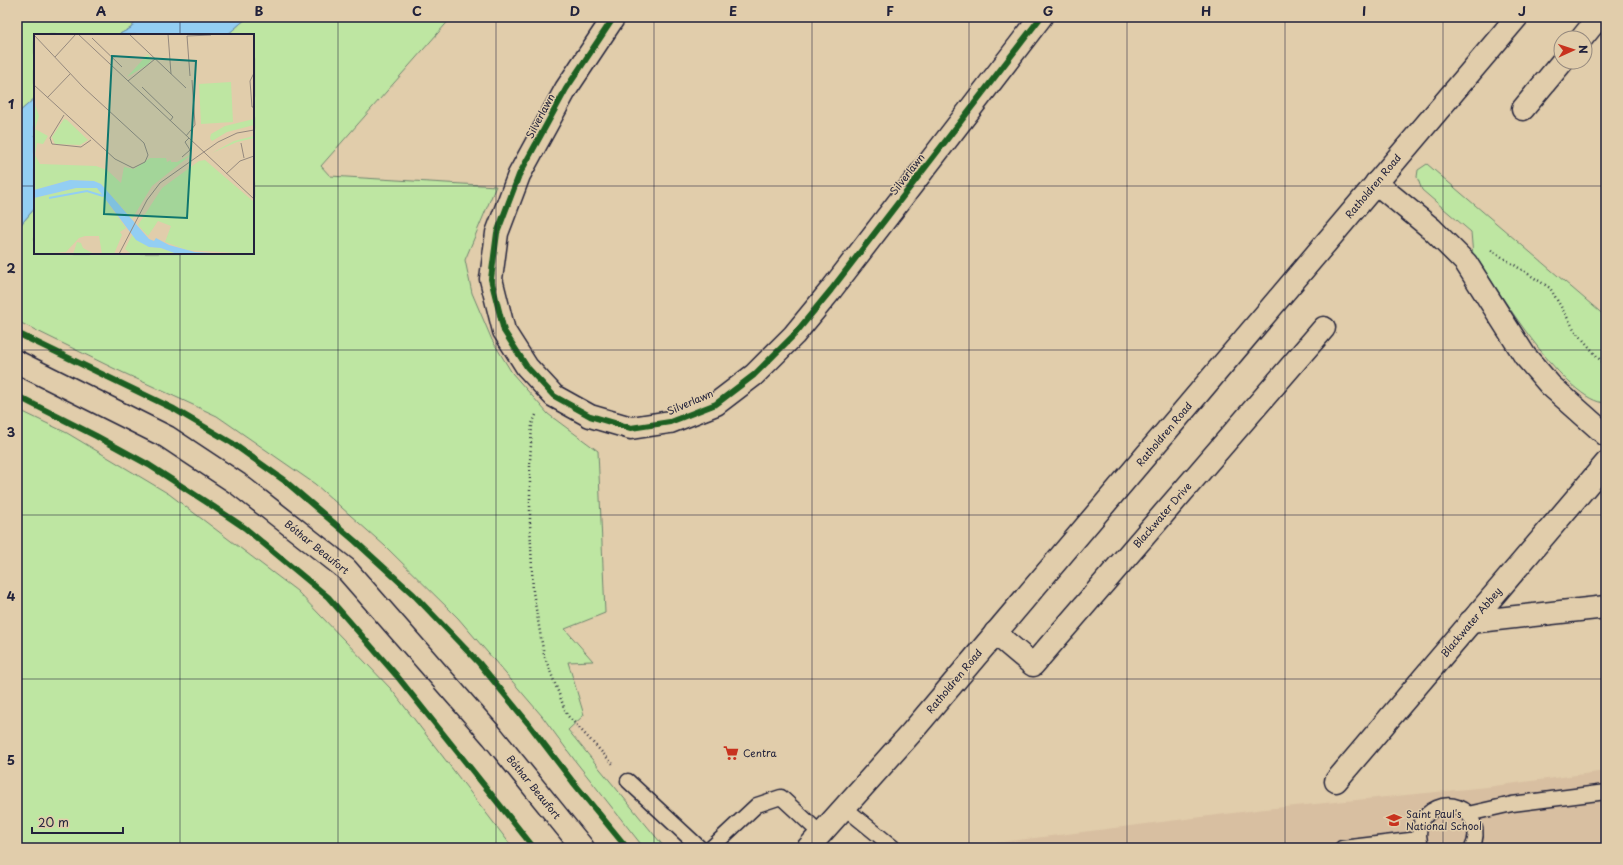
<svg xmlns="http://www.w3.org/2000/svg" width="1623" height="865" font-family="'Playpen Sans',sans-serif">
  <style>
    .built { fill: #d8bfa1 }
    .green { fill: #bee6a2; stroke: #70846e }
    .water { fill: #93cef3; stroke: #6689a9 }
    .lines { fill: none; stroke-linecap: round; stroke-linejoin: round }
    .service-casing { stroke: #22223b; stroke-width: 17 }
    .minor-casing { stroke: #22223b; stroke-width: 25 }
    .tertiary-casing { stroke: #22223b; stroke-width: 25 }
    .primary-casing { stroke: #22223b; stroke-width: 25 }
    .path { stroke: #22223b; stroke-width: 2.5; stroke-dasharray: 1 3; stroke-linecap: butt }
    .service { stroke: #e1cdab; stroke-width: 14 }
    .minor { stroke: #e1cdab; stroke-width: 22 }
    .tertiary { stroke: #e1cdab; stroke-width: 22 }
    .primary { stroke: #e1cdab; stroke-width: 22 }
    .cycleway-casing { stroke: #e1cdab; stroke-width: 8 }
    .cycleway { stroke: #1b5e20; stroke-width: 6 }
    .grid { fill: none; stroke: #22223b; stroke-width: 1; stroke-opacity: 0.55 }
    .labels { text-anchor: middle; stroke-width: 3; stroke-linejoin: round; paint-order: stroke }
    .street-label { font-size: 10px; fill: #22223b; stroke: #e1cdab }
    .poi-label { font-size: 10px; fill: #22223b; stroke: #e1cdab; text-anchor: start }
    .inset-river { fill: none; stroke: #93cef3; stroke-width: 2 }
    .inset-road { fill: none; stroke: #95897e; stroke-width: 1 }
    .view { fill: #0f766e; fill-opacity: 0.15; stroke: #0f766e; stroke-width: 2 }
    .inset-edge { fill: none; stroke: #22223b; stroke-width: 2 }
    .neatline { fill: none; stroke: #22223b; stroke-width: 1.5 }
    .grid-label { font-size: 13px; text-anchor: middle; font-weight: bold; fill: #22223b }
  </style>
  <rect width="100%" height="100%" fill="#e1cdab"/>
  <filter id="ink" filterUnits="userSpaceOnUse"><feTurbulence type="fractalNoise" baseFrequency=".025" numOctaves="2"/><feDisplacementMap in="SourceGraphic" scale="8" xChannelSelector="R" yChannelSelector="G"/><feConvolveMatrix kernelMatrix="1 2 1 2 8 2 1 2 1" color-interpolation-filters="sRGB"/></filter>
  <g filter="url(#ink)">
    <!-- built -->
    <polygon class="built" points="1606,771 1606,848 956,848 1265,809 1487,787"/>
    <!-- green -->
    <g class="green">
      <polygon points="17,17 139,17 131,28 118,35 35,35 35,98 17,114"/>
      <polygon points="248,17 452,17 321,166 330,176 496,186 465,260 472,293 492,340 512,373 548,414 598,451 605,613 565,629 593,661 568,662 584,715 568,730 665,848 644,848 576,762 542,716 458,618 385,546 315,484 217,416 113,368 17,321 17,229 35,208 35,253 253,253 253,35 227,35"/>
      <path d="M 1427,164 L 1606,317 L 1606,403 C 1567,403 1499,293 1479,261 L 1473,256 L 1471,232 L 1422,190 L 1417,177 L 1418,170 Z"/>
      <polygon points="17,409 67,433 169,494 297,591 391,689 513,848 17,848"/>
    </g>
    <!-- water -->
    <g class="water">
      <polygon points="139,17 248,17 227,35 118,35 131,28"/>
      <polygon points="35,98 35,208 17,229 17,114"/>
    </g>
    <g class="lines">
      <defs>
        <g id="service">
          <polyline points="628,781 700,848"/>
          <polyline points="845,808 894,848"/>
          <polyline points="1468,814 1512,804 1606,792"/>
          <polyline points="711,848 757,805 781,797 821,834"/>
          <polyline points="1342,848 1419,839"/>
          <path d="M 1422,848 C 1406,809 1460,788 1474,824 C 1477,833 1476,840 1472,848"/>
        </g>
        <g id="minor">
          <polyline points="614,17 566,89 519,175 497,233 491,279 504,331 527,367 554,396 590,416 631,428 670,422 716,404 754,375 794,335 831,290 1041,17"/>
          <polyline points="1582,38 1599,17"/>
          <polyline points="1523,109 1562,62"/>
          <polyline points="1376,183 1432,229 1466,263 1525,356 1550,385 1606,435"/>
          <polyline points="1470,622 1606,607"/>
          <polyline points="995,633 1033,665 1324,328"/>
          <polyline points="1336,781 1606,463"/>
        </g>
        <polyline id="tertiary" points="808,848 911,733 1517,17"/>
        <polyline id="primary" points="17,362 167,437 238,484 346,569 493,737 583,848"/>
      </defs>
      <!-- service casing -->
      <use href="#service" class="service-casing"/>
      <!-- minor casing -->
      <use href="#minor" class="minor-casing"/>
      <!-- tertiary casing -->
      <use href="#tertiary" class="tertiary-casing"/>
      <!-- primary casing -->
      <use href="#primary" class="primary-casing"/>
      <!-- path -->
      <g class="path">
        <polyline points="1491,250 1550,288 1574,329 1606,367"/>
        <polyline points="536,415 532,424 530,462 530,523 533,592 544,655 567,715 613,764"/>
      </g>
      <!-- service -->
      <use href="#service" class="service"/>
      <!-- minor -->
      <use href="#minor" class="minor"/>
      <!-- tertiary -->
      <use href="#tertiary" class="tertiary"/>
      <!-- primary -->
      <use href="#primary" class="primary"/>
      <defs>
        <g id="cycleway">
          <polyline points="614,17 566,89 519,175 497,233 491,279 504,331 527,367 554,396 590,416 631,428 670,422 716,404 754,375 794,335 831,290 1041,17"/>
          <polyline points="17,333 174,409 232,443 285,481 355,541 414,595 479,663 528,723 573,782 627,848"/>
          <polyline points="17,396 96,436 149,465 214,507 245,528 328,597 397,676 534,848"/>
        </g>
      </defs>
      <!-- cycleway casing -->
      <use href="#cycleway" class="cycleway-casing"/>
      <!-- cycleway -->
      <use href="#cycleway" class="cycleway"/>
    </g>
  </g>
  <!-- grid -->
  <path class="grid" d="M 180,17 L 180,35M 338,17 L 338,848M 496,17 L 496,848M 654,17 L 654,848M 812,17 L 812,848M 969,17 L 969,848M 1127,17 L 1127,848M 1285,17 L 1285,848M 1443,17 L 1443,848M 17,186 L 35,186M 253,186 L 1606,186M 180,253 L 180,848M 17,350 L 1606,350M 17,515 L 1606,515M 17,679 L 1606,679"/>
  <!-- icons -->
  <defs>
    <symbol id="supermarket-bare" viewBox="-9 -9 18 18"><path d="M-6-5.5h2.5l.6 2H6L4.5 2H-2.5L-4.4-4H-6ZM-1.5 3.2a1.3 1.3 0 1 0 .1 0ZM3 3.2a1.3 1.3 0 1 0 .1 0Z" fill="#c8321e" stroke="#e1cdab" stroke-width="2.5" paint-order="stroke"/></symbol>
    <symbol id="school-bare" viewBox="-9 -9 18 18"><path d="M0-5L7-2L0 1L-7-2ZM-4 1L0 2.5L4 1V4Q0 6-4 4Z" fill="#c8321e" stroke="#e1cdab" stroke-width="2.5" paint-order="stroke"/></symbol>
  </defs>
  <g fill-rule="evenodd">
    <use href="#supermarket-bare" x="720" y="742" width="22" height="22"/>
    <use href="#school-bare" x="1383" y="809" width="22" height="22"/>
  </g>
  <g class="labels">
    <!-- street labels -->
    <g class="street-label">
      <text transform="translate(540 116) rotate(-62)" y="4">Silverlawn</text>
      <text transform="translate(907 174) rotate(-52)" y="4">Silverlawn</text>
      <text transform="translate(1373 186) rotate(-50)" y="4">Ratholdren Road</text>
      <text transform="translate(690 402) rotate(-23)" y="4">Silverlawn</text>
      <text transform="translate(1164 434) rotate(-50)" y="4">Ratholdren Road</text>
      <text transform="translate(1162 515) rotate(-49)" y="4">Blackwater Drive</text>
      <text transform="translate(317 547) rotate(39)" y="4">Bóthar Beaufort</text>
      <text transform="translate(1471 622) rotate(-50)" y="4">Blackwater Abbey</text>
      <text transform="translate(954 681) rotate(-50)" y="4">Ratholdren Road</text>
      <text transform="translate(534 787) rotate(51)" y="4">Bóthar Beaufort</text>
    </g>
    <!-- poi labels -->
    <g class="poi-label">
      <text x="743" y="757">Centra</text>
      <text x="1406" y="818">Saint Paul's<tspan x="1406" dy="12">National School</tspan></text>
    </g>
  </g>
  <!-- overview -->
  <g transform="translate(34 34)">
    <rect width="220" height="220" fill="#e1cdab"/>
    <path d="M 114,20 L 117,27 L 113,31 L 93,43 ZM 197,48 L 199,88 L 167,90 L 165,50 ZM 0,68 L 5,82 L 1,95 L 14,102 L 9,110 L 3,109 L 1,121 L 6,130 L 62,132 L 73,136 L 87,149 L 90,133 L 100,135 L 116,124 L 132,124 L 133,128 L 137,126 L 137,128 L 143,128 L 158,120 L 118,152 L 98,185 L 67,150 L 60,147 L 36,146 L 0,156 ZM 30,85 L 33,86 L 54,106 L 46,111 L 21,110 L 18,103 ZM 220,85 L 220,91 L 193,98 L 178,107 L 176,104 L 177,100 L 191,92 ZM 220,102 L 220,104 L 203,108 L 178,119 L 200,107 ZM 171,126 L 220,168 L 220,220 L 153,216 L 131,208 L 137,192 L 124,187 L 114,202 L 104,191 L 128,154 L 165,127 ZM 42,154 L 63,154 L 92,194 L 86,198 L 88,201 L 80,220 L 68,220 L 65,202 L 51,202 L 45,204 L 32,218 L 0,220 L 0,164 ZM 98,201 L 115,213 L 127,214 L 143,220 L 97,220 L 91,215 ZM 43,208 L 47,209 L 49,214 L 60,220 L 39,220 Z" fill="#bee6a2"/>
    <path d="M 36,146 L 60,147 L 67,150 L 115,205 L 120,207 L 122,204 L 135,211 L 161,218 L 194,220 L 143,220 L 127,214 L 115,213 L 102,206 L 63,154 L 42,154 L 0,164 L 0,156 Z" fill="#93cef3"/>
    <path class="inset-river" d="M 15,164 L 53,157 L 69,162"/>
    <path class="inset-road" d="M 44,0 L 220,165M 95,0 L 152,54M 134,0 L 137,40M 0,1 L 49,53 L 110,109 L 114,121 L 111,128 L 99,134 L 81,125 L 0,51M 58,4 L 88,33M 21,23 L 42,0M 220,39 L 216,47 L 218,73 L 220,73M 156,42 L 153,2 L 177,1M 94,47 L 121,25M 108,53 L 139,83 L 136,87M 13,64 L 36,40M 30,81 L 16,104 L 18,110 L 47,113 L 57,106M 152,102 L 161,91 L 158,46M 207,109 L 210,124M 148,123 L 156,116 L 151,108 L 155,104M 192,140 L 206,127 L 220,122M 85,220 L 113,166 L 126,149 L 184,108 L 203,99 L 220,96"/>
    <path class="view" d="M 78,22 L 162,27 L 153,184 L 70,180 Z"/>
    <rect width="220" height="220" class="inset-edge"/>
  </g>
  <!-- margin -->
  <rect width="1623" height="865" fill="none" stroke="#e1cdab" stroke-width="44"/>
  <!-- north arrow -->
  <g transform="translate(1573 50) rotate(87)"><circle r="19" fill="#e1cdab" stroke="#95897e"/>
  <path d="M0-3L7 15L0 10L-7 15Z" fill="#c8321e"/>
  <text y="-6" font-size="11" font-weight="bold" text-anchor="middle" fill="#22223b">N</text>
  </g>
  <!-- scale -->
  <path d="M32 827v6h91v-6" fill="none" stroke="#22223b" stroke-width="2"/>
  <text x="38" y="827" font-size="12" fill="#22223b" stroke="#e1cdab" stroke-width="3" paint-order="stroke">20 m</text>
  <rect x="22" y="22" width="1579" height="821" class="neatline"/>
  <g class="grid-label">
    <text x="101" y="16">A</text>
    <text x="259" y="16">B</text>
    <text x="417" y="16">C</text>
    <text x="575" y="16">D</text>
    <text x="733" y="16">E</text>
    <text x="890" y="16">F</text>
    <text x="1048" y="16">G</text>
    <text x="1206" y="16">H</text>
    <text x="1364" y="16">I</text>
    <text x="1522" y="16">J</text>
    <text x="11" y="109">1</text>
    <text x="11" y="273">2</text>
    <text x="11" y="437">3</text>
    <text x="11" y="601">4</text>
    <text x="11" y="765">5</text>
  </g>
</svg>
